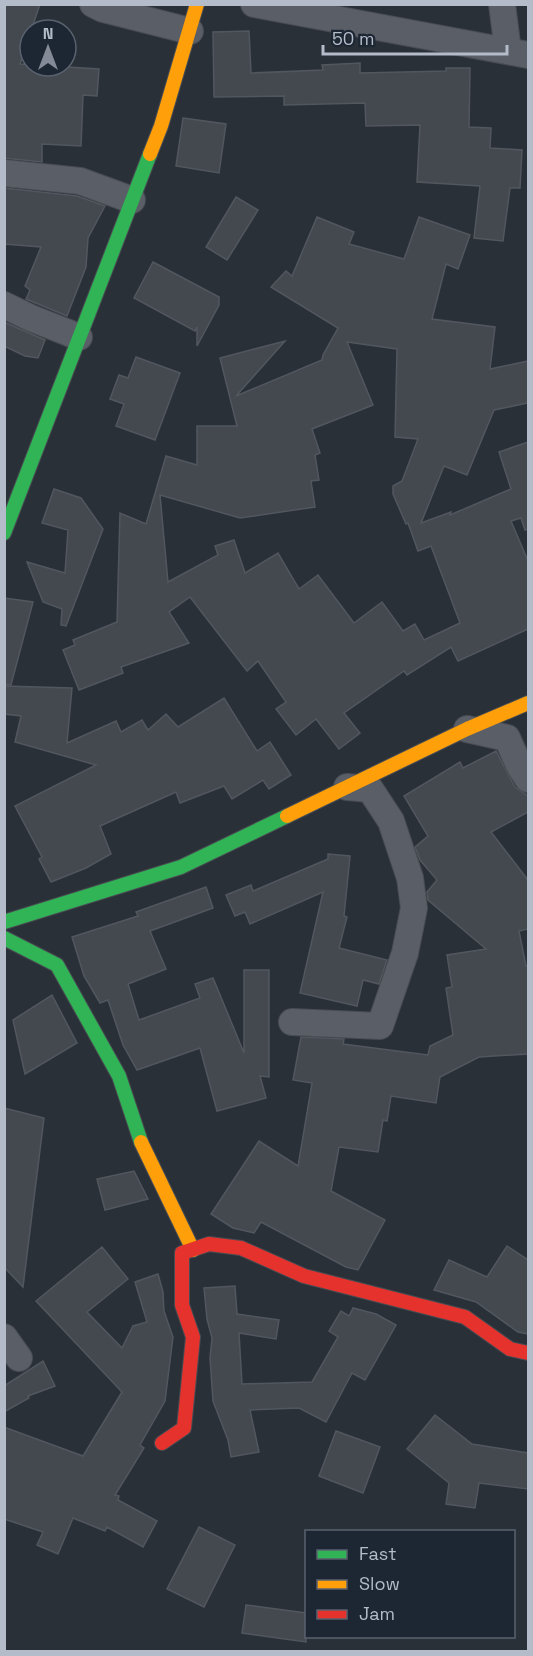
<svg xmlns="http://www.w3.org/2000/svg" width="533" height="1656" font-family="'Space Grotesk',sans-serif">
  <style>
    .building { fill: #444950; stroke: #52575f; stroke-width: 1.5; fill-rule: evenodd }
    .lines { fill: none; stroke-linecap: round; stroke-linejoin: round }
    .street-casing { stroke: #484c53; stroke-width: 28 }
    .fast-casing { stroke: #484c53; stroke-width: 16 }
    .slow-casing { stroke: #484c53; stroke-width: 16 }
    .jam-casing { stroke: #484c53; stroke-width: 16 }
    .street { stroke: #5a5e66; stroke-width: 26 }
    .fast { stroke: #30b455; stroke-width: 14 }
    .slow { stroke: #ff9f0a; stroke-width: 14 }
    .jam { stroke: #e5322d; stroke-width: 14 }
  </style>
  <rect width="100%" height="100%" fill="#2a3038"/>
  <!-- building -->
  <g class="building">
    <polygon points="4,4 40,4 20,64 99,69 97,96 83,95 81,146 42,144 42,162 4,158"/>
    <polygon points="249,31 251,73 323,70 322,65 360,63 360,73 446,71 446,68 470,68 469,127 491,128 490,148 522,150 520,188 510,188 503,241 474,238 480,186 417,182 420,125 366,126 365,103 284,105 284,96 214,97 213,32"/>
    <polygon points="183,118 226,124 219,173 176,166"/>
    <polygon points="4,188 77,196 105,206 88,238 86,267 67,316 26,299 30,290 25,286 41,247 4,244"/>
    <polygon points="236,197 258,210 227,260 206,247"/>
    <path d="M 317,217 L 354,232 L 349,244 L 404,259 L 419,217 L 470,235 L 458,269 L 446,264 L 432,319 L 495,327 L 490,369 L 528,361 L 528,403 L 494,410 L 467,475 L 444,466 L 421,523 L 451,512 L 450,515 L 511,489 L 499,452 L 528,442 L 528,529 L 525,530 L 521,518 L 511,521 L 528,561 L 528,629 L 458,661 L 451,647 L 407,675 L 404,671 L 344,713 L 360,733 L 339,749 L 316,719 L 296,735 L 276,709 L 286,702 L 258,661 L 247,671 L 190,597 L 169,612 L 189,643 L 121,667 L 123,673 L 79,690 L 63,650 L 75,645 L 73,640 L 117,622 L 120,513 L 146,524 L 166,456 L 197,465 L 197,426 L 237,426 L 220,358 L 285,341 L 236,396 L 322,360 L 323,355 L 338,328 L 271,287 L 286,271 L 292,276 ZM 347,342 L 397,349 L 395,437 L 418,439 L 402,481 L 393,486 L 393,494 L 406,524 L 408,523 L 418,551 L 431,546 L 460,623 L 424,640 L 415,624 L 403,631 L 382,602 L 354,623 L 318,575 L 299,589 L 278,553 L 245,573 L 234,540 L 215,546 L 218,555 L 168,582 L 160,495 L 240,518 L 315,507 L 311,481 L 319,480 L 315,455 L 320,453 L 312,429 L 373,405 Z"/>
    <polygon points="153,262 219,297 219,305 197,346 197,327 195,331 134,298"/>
    <polygon points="4,322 45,340 38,358 25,356 4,346"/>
    <polygon points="136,357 180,373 155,440 116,426 124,404 110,399 119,375 128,378"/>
    <polygon points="54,489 81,498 103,529 66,626 61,625 62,609 43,602 27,562 65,573 68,530 42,523"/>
    <polygon points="4,598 33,602 11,685 4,684"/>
    <polygon points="4,686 72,688 67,743 116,721 121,732 142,720 148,730 166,714 178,727 224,698 257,751 270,742 291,775 269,789 263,780 232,799 224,786 180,803 176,792 100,826 111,854 86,868 51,882 39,859 42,857 15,806 96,765 15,742 21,716 4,714"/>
    <polygon points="496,751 515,787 528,796 528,812 491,832 528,880 528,929 519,931 526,966 528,966 528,1054 479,1057 440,1077 436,1103 391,1096 387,1121 383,1120 378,1152 339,1147 331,1191 385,1220 358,1270 346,1267 261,1222 254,1233 233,1228 211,1214 259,1141 298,1166 312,1083 293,1080 301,1037 344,1039 343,1044 428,1055 430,1046 453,1035 446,988 452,987 447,955 486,949 428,900 427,892 437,880 420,860 415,847 428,836 404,796 460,762 463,768"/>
    <polygon points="328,854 350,856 344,916 347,917 339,948 387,960 379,984 363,980 357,1006 300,993 323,892 250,924 245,912 235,916 226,895 251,885 253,891 328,859"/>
    <polygon points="206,887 213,908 150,931 166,969 128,984 139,1020 200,998 195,984 213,978 244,1053 244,970 269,970 269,1077 260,1076 266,1098 217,1111 200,1048 137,1070 123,1045 108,1000 100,1003 84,976 72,937 138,916 136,912"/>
    <polygon points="52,995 77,1043 25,1074 13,1020"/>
    <polygon points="4,1108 44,1118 23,1287 4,1267"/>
    <polygon points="134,1171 148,1199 105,1210 97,1179"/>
    <polygon points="507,1246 528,1260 528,1334 518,1332 476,1302 434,1290 449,1260 487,1277"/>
    <polygon points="102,1247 128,1279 87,1312 122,1348 133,1326 147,1322 135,1282 158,1274 163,1292 164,1311 173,1337 165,1401 140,1445 144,1448 115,1495 119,1496 118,1500 157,1521 143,1547 107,1527 105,1531 73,1518 58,1554 37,1545 43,1532 4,1519 4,1427 83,1456 122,1392 36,1301"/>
    <polygon points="235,1286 237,1314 279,1320 276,1339 239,1333 242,1384 312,1382 338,1337 329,1331 341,1311 349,1316 353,1308 376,1314 396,1325 365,1380 352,1373 326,1422 299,1408 250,1410 259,1452 231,1457 228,1440 213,1401 210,1358 212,1338 207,1319 204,1288"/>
    <polygon points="43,1361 55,1386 28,1396 29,1398 4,1412 4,1386"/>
    <polygon points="435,1415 472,1444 528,1453 528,1489 479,1483 475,1508 446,1504 449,1483 407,1449"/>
    <polygon points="336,1431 380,1447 363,1493 319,1476"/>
    <polygon points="199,1527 235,1545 204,1607 167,1589"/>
    <polygon points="246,1605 306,1613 306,1642 242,1633"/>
  </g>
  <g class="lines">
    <defs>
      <g id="street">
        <polyline points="93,4 103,9 190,31"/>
        <polyline points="254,4 528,55"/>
        <polyline points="502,4 508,51"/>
        <polyline points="4,173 80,181 132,200"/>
        <polyline points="4,305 31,318 79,337"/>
        <polyline points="467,729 507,738 519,765 528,779"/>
        <polyline points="292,1022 380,1026 405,953 414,908 410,878 391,821 370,789 347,787"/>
        <polyline points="4,1337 19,1358"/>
      </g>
      <g id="fast">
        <polyline points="4,533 150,154"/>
        <polyline points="4,922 181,867 287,816"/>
        <polyline points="4,938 57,965 119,1076 141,1142"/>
      </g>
      <g id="slow">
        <polyline points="150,154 161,126 197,4"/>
        <polyline points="287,816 467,729 528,703"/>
        <polyline points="141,1142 193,1250"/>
      </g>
      <polyline id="jam" points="162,1443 184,1428 193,1337 182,1305 182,1253 209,1244 241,1248 304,1276 465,1317 510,1349 528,1353"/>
    </defs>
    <!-- street casing -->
    <use href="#street" class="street-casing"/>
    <!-- fast casing -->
    <use href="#fast" class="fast-casing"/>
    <!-- slow casing -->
    <use href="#slow" class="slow-casing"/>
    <!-- jam casing -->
    <use href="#jam" class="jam-casing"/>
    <!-- street -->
    <use href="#street" class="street"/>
    <!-- fast -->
    <use href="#fast" class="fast"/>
    <!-- slow -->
    <use href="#slow" class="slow"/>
    <!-- jam -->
    <use href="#jam" class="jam"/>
  </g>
  <!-- border -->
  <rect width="533" height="1656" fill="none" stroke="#b4bcc9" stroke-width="12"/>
  <!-- legend -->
  <rect x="305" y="1530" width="210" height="108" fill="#1d2633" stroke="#59626f" stroke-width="1.5"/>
  <rect x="317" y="1550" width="30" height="9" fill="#30b455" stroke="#59626f" stroke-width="1.5"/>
  <text x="359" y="1560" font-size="18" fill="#b4bcc9">Fast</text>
  <rect x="317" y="1580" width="30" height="9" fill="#ff9f0a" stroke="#59626f" stroke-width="1.5"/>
  <text x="359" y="1590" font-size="18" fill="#b4bcc9">Slow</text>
  <rect x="317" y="1610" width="30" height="9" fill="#e5322d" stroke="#59626f" stroke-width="1.5"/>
  <text x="359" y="1620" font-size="18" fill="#b4bcc9">Jam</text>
  <!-- north arrow -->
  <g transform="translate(48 48)"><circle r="28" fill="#1d2633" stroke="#59626f" stroke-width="1.5"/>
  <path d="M0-4.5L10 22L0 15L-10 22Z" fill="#848b96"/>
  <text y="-9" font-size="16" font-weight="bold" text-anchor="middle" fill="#b4bcc9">N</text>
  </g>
  <!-- scale -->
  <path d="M323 45v9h184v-9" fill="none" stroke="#b4bcc9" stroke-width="3"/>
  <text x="332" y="45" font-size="18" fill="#b4bcc9" stroke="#1d2633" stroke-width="4.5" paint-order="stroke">50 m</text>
</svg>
